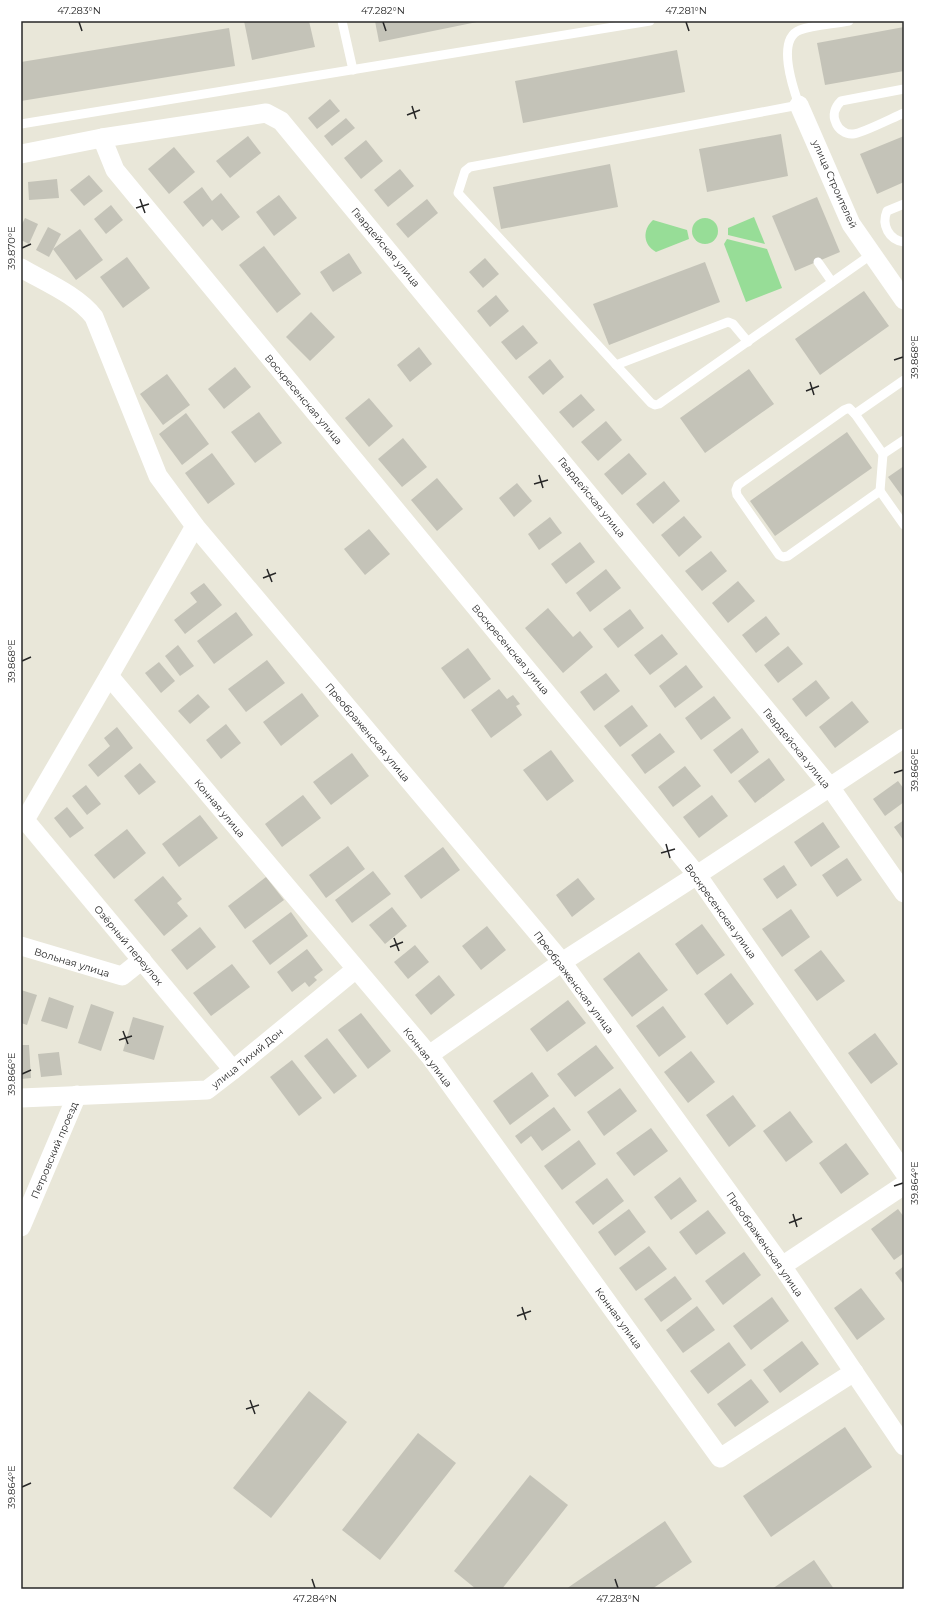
<svg xmlns="http://www.w3.org/2000/svg" width="925" height="1610" font-family="Montserrat,sans-serif">
  <style>
    .green { fill: #97dd97 }
    .building { fill: #c4c3b8 }
    .lines { fill: none; stroke-linecap: round; stroke-linejoin: round }
    .service { stroke: #fff; stroke-width: 9 }
    .minor { stroke: #fff; stroke-width: 19 }
    .ticks { fill: none; stroke: #272727; stroke-width: 1.5 }
    .labels { text-anchor: middle; stroke-width: 4; stroke-linejoin: round; paint-order: stroke }
    .street-label { font-size: 10px; fill: #272727; stroke: #fff }
    .neatline { fill: none; stroke: #272727; stroke-width: 1.5 }
    .ticks-label { font-size: 10px; text-anchor: middle; fill: #272727 }
  </style>
  <rect width="100%" height="100%" fill="#e9e7d9"/>
  <!-- green -->
  <g class="green">
    <polygon points="754,217 765,244 728,235 728,228"/>
    <circle cx="705" cy="231" r="13"/>
    <path d="M 653,220 L 687,230 L 689,239 L 656,252 C 643,245 642,230 653,220 Z"/>
    <polygon points="727,239 767,249 782,288 746,302 724,244"/>
  </g>
  <!-- building -->
  <g class="building">
    <polygon points="244,21 309,21 315,47 252,60"/>
    <polygon points="375,21 477,21 477,22 379,42"/>
    <polygon points="904,27 904,71 825,85 817,43"/>
    <polygon points="229,28 235,66 21,101 21,62"/>
    <polygon points="677,50 685,92 523,123 515,81"/>
    <polygon points="330,99 340,111 317,129 308,118"/>
    <polygon points="346,118 355,128 332,146 324,136"/>
    <polygon points="781,134 788,176 707,192 699,149"/>
    <polygon points="248,136 261,153 230,178 216,161"/>
    <polygon points="904,136 904,182 877,194 860,154"/>
    <polygon points="366,140 383,161 361,179 344,158"/>
    <polygon points="174,147 195,172 169,194 148,169"/>
    <polygon points="610,164 618,207 501,229 493,187"/>
    <polygon points="400,169 414,186 388,207 374,190"/>
    <polygon points="89,175 103,191 84,206 70,190"/>
    <polygon points="57,179 59,198 29,200 28,182"/>
    <polygon points="202,187 212,201 221,193 240,217 222,231 212,219 203,227 183,202"/>
    <polygon points="279,195 297,218 274,236 256,212"/>
    <polygon points="817,197 840,252 795,271 772,216"/>
    <polygon points="427,199 438,213 408,238 396,224"/>
    <polygon points="111,205 123,220 106,234 94,219"/>
    <polygon points="25,218 38,224 29,244 21,240 21,226"/>
    <polygon points="48,227 61,234 49,257 36,250"/>
    <polygon points="80,229 103,260 76,280 53,249"/>
    <polygon points="264,246 301,294 277,313 239,265"/>
    <polygon points="349,253 362,273 333,292 320,272"/>
    <polygon points="127,257 150,288 123,308 100,277"/>
    <polygon points="485,258 499,274 483,288 469,272"/>
    <polygon points="705,262 720,302 609,345 593,304"/>
    <polygon points="864,291 889,326 820,375 795,339"/>
    <polygon points="496,295 509,311 490,327 477,311"/>
    <polygon points="311,312 335,337 310,361 286,337"/>
    <polygon points="523,325 538,343 516,360 501,342"/>
    <polygon points="419,347 432,364 410,382 397,365"/>
    <polygon points="550,359 564,377 543,395 528,377"/>
    <polygon points="235,367 251,387 224,409 208,389"/>
    <polygon points="749,369 774,404 705,453 680,418"/>
    <polygon points="167,374 190,405 163,425 140,394"/>
    <polygon points="581,394 595,410 573,428 559,412"/>
    <polygon points="369,398 393,426 369,447 345,418"/>
    <polygon points="259,412 282,443 255,463 231,432"/>
    <polygon points="186,413 209,444 182,465 159,434"/>
    <polygon points="606,421 622,440 598,461 581,442"/>
    <polygon points="847,432 872,468 775,536 750,501"/>
    <polygon points="403,438 427,467 402,487 378,459"/>
    <polygon points="212,453 235,484 208,504 185,473"/>
    <polygon points="629,453 647,474 622,495 604,474"/>
    <polygon points="904,466 904,499 888,477"/>
    <polygon points="437,478 463,509 437,531 411,500"/>
    <polygon points="664,481 680,501 653,524 636,504"/>
    <polygon points="517,483 532,501 514,517 499,498"/>
    <polygon points="684,516 702,537 679,557 661,535"/>
    <polygon points="550,517 562,533 539,550 528,534"/>
    <polygon points="369,529 390,554 365,575 344,549"/>
    <polygon points="580,542 595,562 566,584 551,564"/>
    <polygon points="711,551 727,571 702,591 685,571"/>
    <polygon points="606,569 621,588 590,612 576,593"/>
    <polygon points="738,581 755,601 728,623 712,603"/>
    <polygon points="204,583 222,605 185,634 174,620 197,602 190,593"/>
    <polygon points="548,608 573,637 580,631 593,647 563,673 525,628"/>
    <polygon points="630,609 644,628 618,648 603,629"/>
    <polygon points="236,612 253,635 214,664 197,641"/>
    <polygon points="766,616 780,634 756,653 742,635"/>
    <polygon points="662,634 678,654 650,675 634,655"/>
    <polygon points="178,645 194,666 180,676 165,656"/>
    <polygon points="788,646 803,664 778,683 764,665"/>
    <polygon points="468,648 491,679 464,699 441,668"/>
    <polygon points="267,660 285,683 246,712 228,689"/>
    <polygon points="159,662 175,681 161,693 145,673"/>
    <polygon points="686,665 703,687 675,708 659,686"/>
    <polygon points="606,673 620,691 594,711 580,692"/>
    <polygon points="816,680 830,698 806,717 792,699"/>
    <polygon points="499,689 507,699 513,695 520,704 516,706 522,715 491,738 471,710"/>
    <polygon points="302,693 319,716 281,746 263,722"/>
    <polygon points="198,694 210,707 190,724 178,711"/>
    <polygon points="714,696 731,718 701,740 685,718"/>
    <polygon points="852,701 869,722 835,748 819,727"/>
    <polygon points="632,705 648,726 620,747 604,726"/>
    <polygon points="226,724 241,743 221,759 206,740"/>
    <polygon points="117,727 133,748 98,777 88,765 110,746 104,738"/>
    <polygon points="742,728 759,752 731,774 713,750"/>
    <polygon points="660,733 675,752 645,774 631,755"/>
    <polygon points="551,750 574,781 547,801 523,770"/>
    <polygon points="352,753 369,776 331,805 313,782"/>
    <polygon points="769,758 785,780 755,803 738,781"/>
    <polygon points="140,763 156,782 139,795 124,776"/>
    <polygon points="685,766 701,786 673,807 658,787"/>
    <polygon points="898,781 904,789 904,802 885,816 873,799"/>
    <polygon points="86,785 101,804 87,815 72,796"/>
    <polygon points="303,795 321,818 282,847 265,824"/>
    <polygon points="712,795 728,816 699,838 683,817"/>
    <polygon points="67,807 84,828 70,838 54,818"/>
    <polygon points="200,815 218,838 179,867 162,844"/>
    <polygon points="904,820 904,841 894,827"/>
    <polygon points="823,822 840,847 811,867 794,842"/>
    <polygon points="127,829 146,853 114,879 94,855"/>
    <polygon points="348,846 365,869 326,898 309,875"/>
    <polygon points="443,847 460,870 421,899 404,876"/>
    <polygon points="847,858 862,880 837,897 822,875"/>
    <polygon points="784,865 797,885 777,899 763,879"/>
    <polygon points="373,871 391,894 352,923 335,900"/>
    <polygon points="163,876 182,899 177,903 188,916 164,936 134,900"/>
    <polygon points="266,877 284,900 245,929 228,906"/>
    <polygon points="578,878 595,899 572,917 556,895"/>
    <polygon points="392,907 407,926 385,944 369,925"/>
    <polygon points="791,909 810,937 782,957 762,929"/>
    <polygon points="291,912 308,936 270,965 252,941"/>
    <polygon points="702,924 725,955 697,975 675,944"/>
    <polygon points="487,926 506,950 481,970 462,946"/>
    <polygon points="200,927 216,947 187,970 171,950"/>
    <polygon points="415,945 429,962 408,979 394,962"/>
    <polygon points="307,949 323,970 314,977 317,980 309,987 305,982 292,992 277,972"/>
    <polygon points="821,950 845,981 817,1001 794,970"/>
    <polygon points="639,952 668,990 632,1017 603,979"/>
    <polygon points="232,964 250,987 211,1016 193,993"/>
    <polygon points="731,973 754,1004 727,1025 704,994"/>
    <polygon points="439,975 455,995 431,1015 415,995"/>
    <polygon points="21,990 37,995 27,1025 21,1023"/>
    <polygon points="49,997 74,1006 67,1029 41,1021"/>
    <polygon points="568,1000 586,1023 547,1052 530,1029"/>
    <polygon points="91,1004 114,1012 101,1051 78,1043"/>
    <polygon points="663,1006 686,1037 659,1057 636,1026"/>
    <polygon points="361,1013 391,1051 368,1069 338,1030"/>
    <polygon points="133,1017 164,1026 154,1060 123,1051"/>
    <polygon points="875,1033 898,1064 871,1084 848,1053"/>
    <polygon points="327,1038 357,1076 334,1094 304,1056"/>
    <polygon points="21,1045 29,1045 31,1078 21,1079"/>
    <polygon points="596,1045 614,1068 575,1097 557,1074"/>
    <polygon points="691,1051 715,1082 688,1103 664,1072"/>
    <polygon points="59,1052 62,1075 41,1077 38,1054"/>
    <polygon points="292,1060 322,1098 299,1116 270,1077"/>
    <polygon points="532,1072 549,1096 510,1125 493,1101"/>
    <polygon points="620,1088 637,1111 604,1136 587,1112"/>
    <polygon points="733,1095 756,1126 729,1147 706,1115"/>
    <polygon points="554,1107 571,1130 542,1151 531,1136 521,1144 515,1136"/>
    <polygon points="790,1111 813,1142 786,1162 763,1131"/>
    <polygon points="651,1128 668,1151 634,1176 616,1153"/>
    <polygon points="579,1140 596,1164 562,1190 544,1166"/>
    <polygon points="846,1143 869,1174 841,1194 819,1163"/>
    <polygon points="680,1177 697,1201 671,1220 654,1197"/>
    <polygon points="607,1178 624,1201 593,1225 575,1202"/>
    <polygon points="629,1209 646,1232 615,1256 598,1232"/>
    <polygon points="898,1209 904,1217 904,1253 894,1260 871,1229"/>
    <polygon points="708,1210 726,1233 696,1255 679,1232"/>
    <polygon points="649,1246 667,1269 636,1291 619,1268"/>
    <polygon points="744,1252 761,1275 723,1305 705,1281"/>
    <polygon points="904,1266 904,1285 895,1273"/>
    <polygon points="675,1276 692,1299 661,1322 644,1299"/>
    <polygon points="861,1288 885,1319 857,1340 834,1308"/>
    <polygon points="772,1297 789,1321 751,1350 733,1326"/>
    <polygon points="697,1306 715,1330 683,1353 666,1330"/>
    <polygon points="802,1341 819,1364 780,1393 763,1370"/>
    <polygon points="729,1342 746,1365 708,1394 690,1371"/>
    <polygon points="751,1379 769,1402 735,1427 717,1404"/>
    <polygon points="309,1391 347,1422 271,1518 233,1488"/>
    <polygon points="845,1427 872,1467 771,1537 743,1496"/>
    <polygon points="418,1433 456,1463 380,1560 342,1530"/>
    <polygon points="530,1475 568,1505 502,1589 476,1589 454,1571"/>
    <polygon points="665,1521 692,1562 652,1589 566,1589"/>
    <polygon points="814,1560 834,1589 772,1589"/>
  </g>
  <g class="lines">
    <!-- service -->
    <g class="service">
      <polyline points="342,21 353,70"/>
      <path d="M 849,21 C 835,24 813,25 800,30 C 776,39 793,88 799,105 L 470,167 L 465,171 L 458,193 L 651,403 L 655,405 L 659,404 L 872,254"/>
      <path d="M 904,89 L 841,101 C 835,107 832,115 836,123 C 838,129 846,135 853,134 C 861,134 894,117 904,113"/>
      <polyline points="21,124 650,21"/>
      <path d="M 904,204 L 887,211 C 881,225 889,240 904,242"/>
      <polyline points="818,262 832,282"/>
      <polyline points="616,365 728,322 733,324 748,342"/>
      <polyline points="904,380 855,414 849,408 844,410 738,485 736,490 737,495 779,555 783,557 788,556 880,491 904,525"/>
      <polyline points="855,414 883,454 904,440"/>
      <polyline points="880,491 883,454"/>
    </g>
    <!-- minor -->
    <g class="minor">
      <polyline points="799,105 851,224 904,300"/>
      <polyline points="102,138 115,170 697,875 904,1172"/>
      <polyline points="21,154 102,138 266,113 281,121 830,787 904,893"/>
      <path d="M 21,268 C 45,282 77,295 94,317 L 158,476 L 195,526 L 562,962 L 782,1266 L 904,1446"/>
      <polyline points="195,526 109,676 25,820 233,1070"/>
      <polyline points="109,676 429,1055 720,1458 854,1372"/>
      <polyline points="21,946 122,976 142,960"/>
      <polyline points="429,1055 562,962 697,875 904,738"/>
      <polyline points="21,1098 207,1090 233,1070 356,969"/>
      <polyline points="21,1227 77,1095"/>
      <polyline points="782,1266 904,1185"/>
    </g>
  </g>
  <!-- ticks -->
  <path class="ticks" d="M 79,22 L 82,31M 383,22 L 386,31M 686,22 L 689,31M 412,106 L 416,119M 407,115 L 420,110M 140,199 L 145,213M 136,208 L 149,204M 22,248 L 31,244M 894,360 L 903,357M 810,382 L 814,395M 806,391 L 819,386M 539,475 L 543,488M 534,484 L 548,480M 267,569 L 272,582M 263,578 L 276,573M 22,661 L 31,657M 894,773 L 903,770M 666,844 L 670,858M 661,853 L 675,849M 394,938 L 399,951M 390,947 L 403,942M 123,1031 L 128,1044M 119,1040 L 132,1036M 22,1074 L 31,1070M 894,1186 L 903,1183M 793,1214 L 797,1227M 789,1223 L 802,1218M 522,1307 L 526,1320M 517,1316 L 531,1311M 250,1400 L 255,1414M 246,1409 L 259,1405M 22,1487 L 31,1483M 312,1579 L 315,1588M 615,1579 L 618,1588"/>
  <g class="labels">
    <!-- street labels -->
    <g class="street-label">
      <text transform="translate(835 184) rotate(66)" y="4">улица Строителей</text>
      <text transform="translate(386 247) rotate(50)" y="4">Гвардейская улица</text>
      <text transform="translate(304 399) rotate(50)" y="4">Воскресенская улица</text>
      <text transform="translate(592 497) rotate(51)" y="4">Гвардейская улица</text>
      <text transform="translate(511 649) rotate(50)" y="4">Воскресенская улица</text>
      <text transform="translate(368 732) rotate(50)" y="4">Преображенская улица</text>
      <text transform="translate(797 748) rotate(51)" y="4">Гвардейская улица</text>
      <text transform="translate(220 808) rotate(50)" y="4">Конная улица</text>
      <text transform="translate(721 911) rotate(54)" y="4">Воскресенская улица</text>
      <text transform="translate(129 945) rotate(50)" y="4">Озёрный переулок</text>
      <text transform="translate(72 962) rotate(17)" y="4">Вольная улица</text>
      <text transform="translate(574 982) rotate(53)" y="4">Преображенская улица</text>
      <text transform="translate(428 1057) rotate(52)" y="4">Конная улица</text>
      <text transform="translate(247 1058) rotate(-39)" y="4">улица Тихий Дон</text>
      <text transform="translate(54 1150) rotate(-67)" y="4">Петровский проезд</text>
      <text transform="translate(765 1244) rotate(55)" y="4">Преображенская улица</text>
      <text transform="translate(619 1318) rotate(54)" y="4">Конная улица</text>
    </g>
  </g>
  <!-- border -->
  <rect width="925" height="1610" fill="none" stroke="#ffffff" stroke-width="44"/>
  <rect x="22" y="22" width="881" height="1566" class="neatline"/>
  <g class="ticks-label">
    <text x="79" y="14">47.283°N</text>
    <text x="383" y="14">47.282°N</text>
    <text x="686" y="14">47.281°N</text>
    <text transform="translate(11 248) rotate(-90)" y="4">39.870°E</text>
    <text transform="translate(914 357) rotate(-90)" y="4">39.868°E</text>
    <text transform="translate(11 661) rotate(-90)" y="4">39.868°E</text>
    <text transform="translate(914 770) rotate(-90)" y="4">39.866°E</text>
    <text transform="translate(11 1074) rotate(-90)" y="4">39.866°E</text>
    <text transform="translate(914 1183) rotate(-90)" y="4">39.864°E</text>
    <text transform="translate(11 1487) rotate(-90)" y="4">39.864°E</text>
    <text x="315" y="1602">47.284°N</text>
    <text x="618" y="1602">47.283°N</text>
  </g>
</svg>
